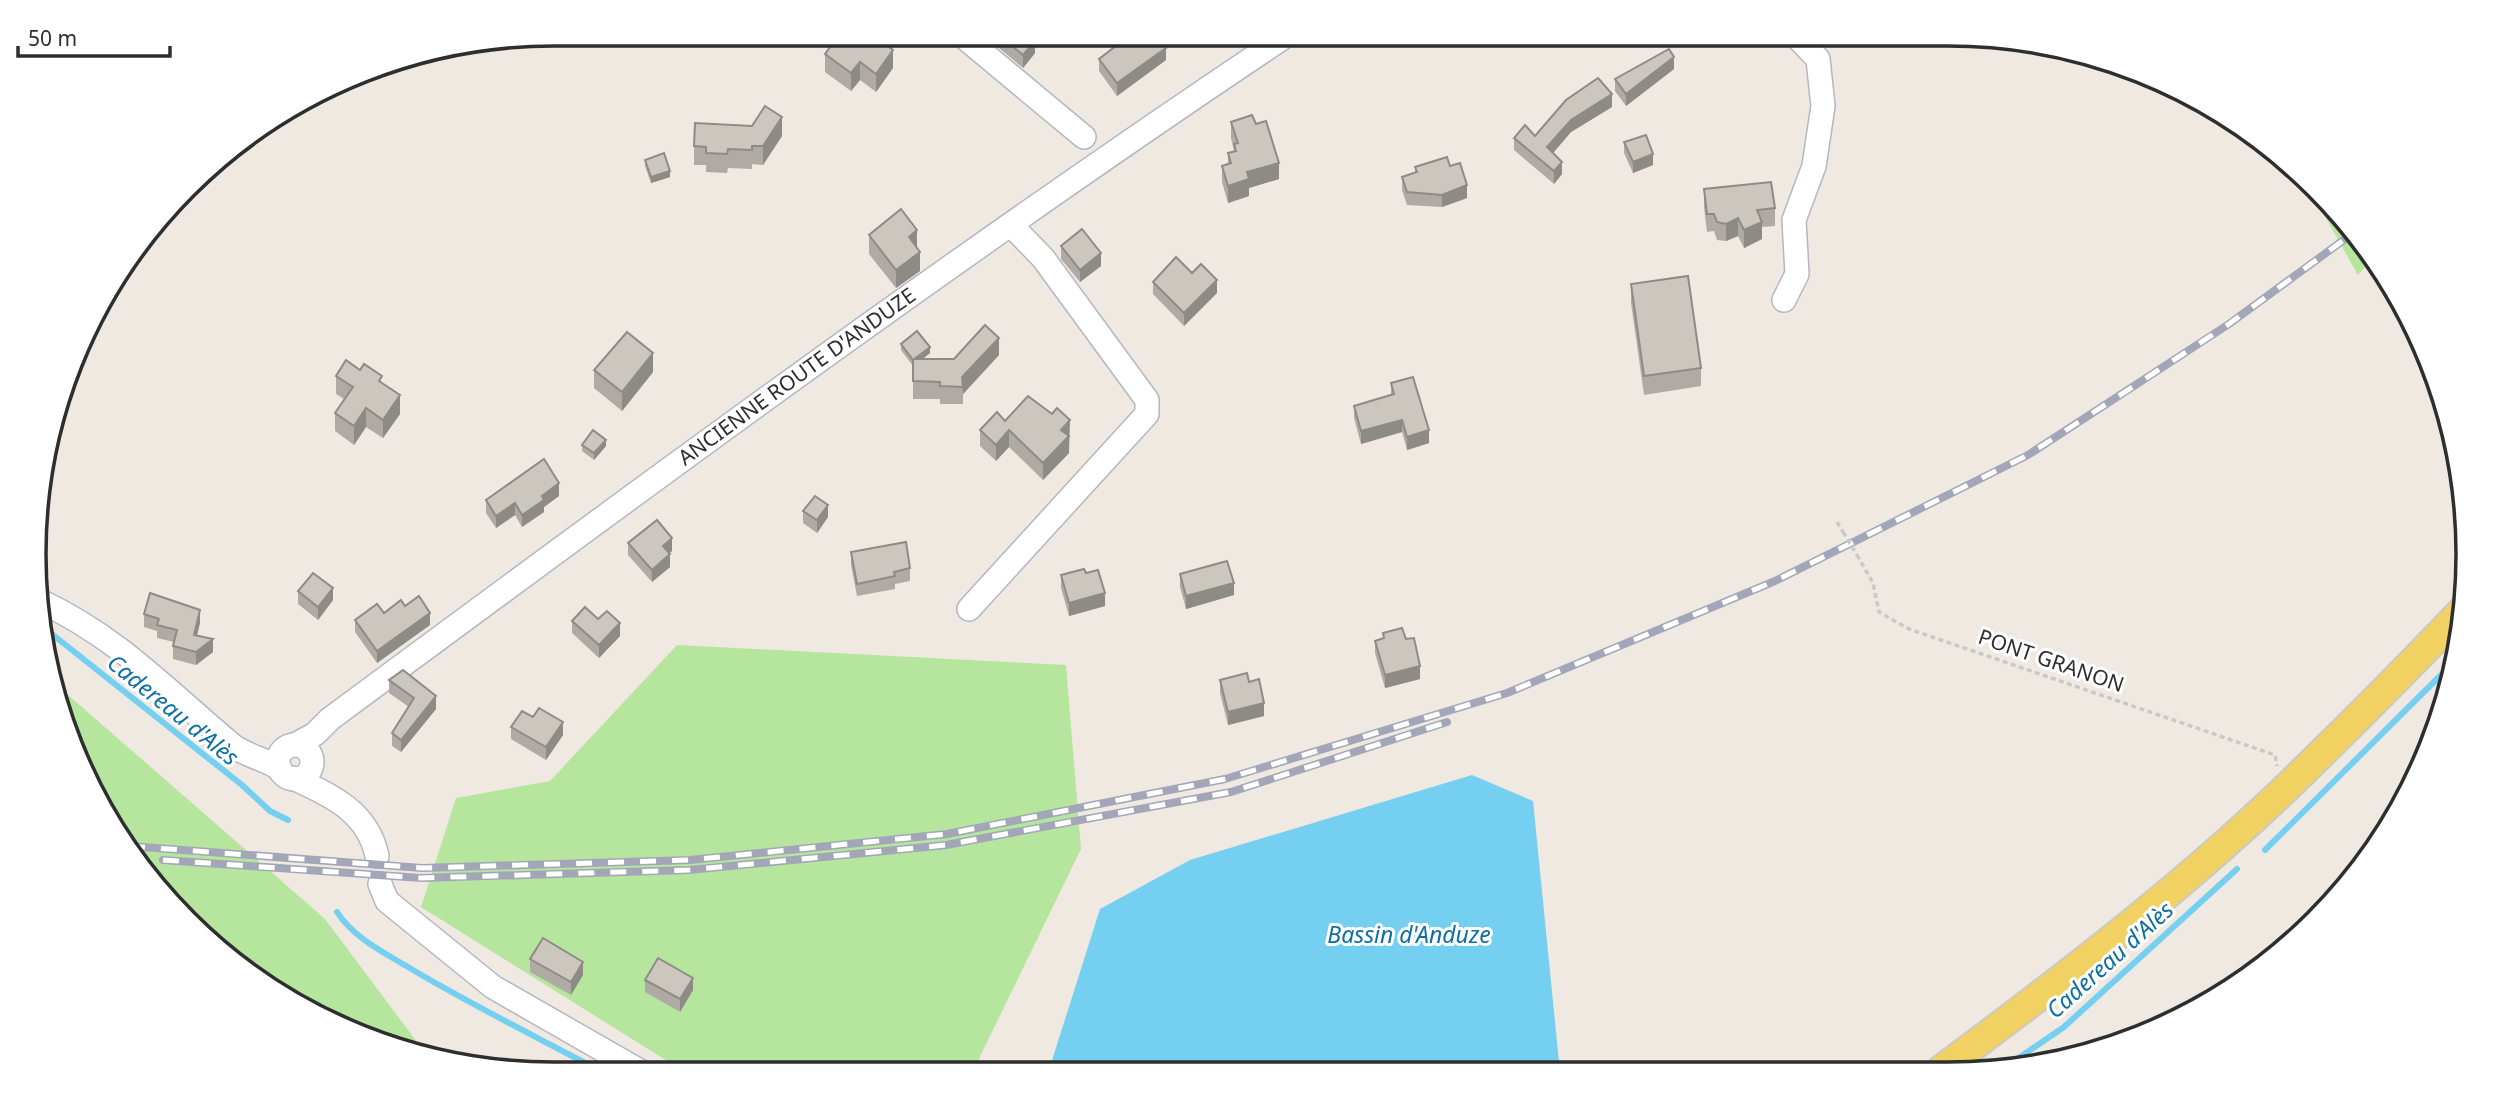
<svg xmlns="http://www.w3.org/2000/svg" width="2502" height="1108" font-family="'Noto Sans',sans-serif">
  <style>
    .green { fill: #b6e59e }
    .water { fill: #75cff0 }
    .lines { fill: none; stroke-linecap: round; stroke-linejoin: round }
    .stream { stroke: #75cff0; stroke-width: 6 }
    .minor-casing { stroke: #b4b7c1; stroke-width: 26 }
    .major-casing { stroke: #c9c9c9; stroke-width: 32 }
    .path { stroke: #c9c9c9; stroke-width: 3.5; stroke-dasharray: 5 3.5; stroke-linecap: butt }
    .minor { stroke: #fff; stroke-width: 23 }
    .major { stroke: #f2d163; stroke-width: 28 }
    .rail-casing { stroke: #a3a6b8; stroke-width: 8 }
    .rail { stroke: #fff; stroke-width: 5; stroke-dasharray: 16; stroke-linecap: butt }
    .path-bridge { stroke: #c9c9c9; stroke-width: 3.5; stroke-dasharray: 5 3.5; stroke-linecap: butt }
    .wall { fill: #afaba4 }
    .shaded-wall { fill: #8e8b86 }
    .building { fill: #cbc7bf; stroke: #8e8b86; stroke-width: 2 }
    .labels { text-anchor: middle; stroke-width: 6; stroke-linejoin: round; paint-order: stroke }
    .street-label { font-size: 21px; fill: #2e2e2e; stroke: #fff }
    .water-label { font-size: 23px; font-style: italic; fill: #0d6fa3; stroke: #fff }
    .rim { fill: none; stroke: #2e2e2e; stroke-width: 3.5 }
  </style>
  <rect width="100%" height="100%" fill="#efe9e1"/>
  <!-- green -->
  <g class="green">
    <polygon points="2300,172 2361,237 2374,257 2358,275"/>
    <polygon points="677,645 1066,665 1081,849 972,1073 688,1074 421,907 456,798 550,781"/>
    <polygon points="52,681 325,919 426,1054 386,1047 294,1005 211,946 103,814 61,722"/>
  </g>
  <!-- water -->
  <polygon class="water" points="1472,775 1533,801 1560,1072 1048,1073 1100,909 1190,860"/>
  <g class="lines">
    <!-- stream -->
    <g class="stream">
      <polyline points="38,623 242,785 270,811 288,820"/>
      <polyline points="2265,850 2455,661"/>
      <path d="M 337,912 C 353,937 383,952 408,967 C 473,1006 541,1039 608,1075"/>
      <polyline points="2001,1070 2064,1027 2237,869"/>
    </g>
    <defs>
      <g id="minor">
        <polyline points="959,33 1084,137"/>
        <polyline points="1784,300 1797,274 1794,220 1814,166 1823,106 1818,59 1793,33"/>
        <path d="M 38,600 C 118,637 166,690 232,745 C 246,756 266,759 280,769"/>
        <polyline points="969,609 1147,414 1147,400 1043,258 1011,225"/>
        <path id="s1" d="M 295,745 L 315,734 L 330,719 C 646,485 963,251 1290,33"/>
        <circle cx="295" cy="762" r="17"/>
        <path d="M 293,778 C 331,795 368,812 377,856"/>
        <polyline points="380,884 387,901 493,987 645,1074"/>
      </g>
      <path id="major" d="M 1941,1070 C 2058,983 2176,893 2282,792 C 2344,732 2405,671 2465,608"/>
    </defs>
    <!-- minor casing -->
    <use href="#minor" class="minor-casing"/>
    <!-- major casing -->
    <use href="#major" class="major-casing"/>
    <!-- path -->
    <g class="path">
      <polyline points="1837,522 1843,532"/>
      <polyline points="1857,555 1873,583 1879,612 1909,629 2275,755 2277,766"/>
    </g>
    <!-- minor -->
    <use href="#minor" class="minor"/>
    <!-- major -->
    <use href="#major" class="major"/>
    <defs>
      <g id="rail">
        <polyline points="129,846 422,868 690,860 947,834 1225,779 1507,693 1775,581 2028,455 2229,324 2356,231"/>
        <polyline points="163,860 421,878 689,870 946,845 1231,792 1447,722"/>
      </g>
    </defs>
    <!-- rail casing -->
    <use href="#rail" class="rail-casing"/>
    <!-- rail -->
    <use href="#rail" class="rail"/>
    <!-- path-bridge -->
    <polyline class="path-bridge" points="1843,532 1857,555"/>
  </g>
  <!-- wall -->
  <g class="wall">
    <polygon points="884,33 884,43 893,68 876,92 860,80 851,91 825,72 825,54"/>
    <polygon points="987,33 1025,33 1035,53 1023,68 987,38"/>
    <polygon points="1135,45 1166,60 1117,96 1099,71 1099,59"/>
    <polygon points="1674,69 1626,106 1615,91 1615,79"/>
    <polygon points="1612,107 1571,132 1553,153 1562,174 1554,184 1514,150 1514,138 1535,136"/>
    <polygon points="1231,122 1279,179 1249,188 1249,196 1228,203 1222,182 1222,166 1228,164 1228,153 1234,151 1231,138"/>
    <polygon points="782,136 763,165 752,164 752,169 728,168 727,173 706,172 706,165 694,165 694,146"/>
    <polygon points="1624,142 1653,165 1633,173 1624,153"/>
    <polygon points="645,160 670,177 651,183 645,166"/>
    <polygon points="1450,166 1467,198 1442,207 1407,205 1402,190 1402,177 1415,173 1415,167"/>
    <polygon points="1704,189 1775,208 1775,226 1762,227 1762,239 1744,248 1738,236 1726,241 1717,240 1714,231 1707,232 1704,207"/>
    <polygon points="869,235 917,247 920,271 896,288 869,254"/>
    <polygon points="1061,246 1101,266 1080,282 1061,259"/>
    <polygon points="1192,273 1217,293 1184,326 1153,294 1153,282"/>
    <polygon points="1631,284 1701,368 1701,386 1644,395 1631,303"/>
    <polygon points="901,344 930,353 923,359 954,359 999,355 963,394 963,404 940,404 940,399 913,399 913,366 901,350"/>
    <polygon points="360,370 382,383 400,414 383,438 366,427 354,445 335,431 335,413 344,399 336,394 336,376"/>
    <polygon points="594,370 653,372 622,411 594,388"/>
    <polygon points="1391,383 1429,443 1407,450 1402,432 1361,444 1354,418 1354,406 1391,395"/>
    <polygon points="1005,421 1070,436 1069,438 1069,453 1043,480 1009,447 996,461 980,446 980,430"/>
    <polygon points="582,445 606,446 594,460 582,451"/>
    <polygon points="559,496 544,507 544,512 522,527 515,515 496,528 486,513 486,500"/>
    <polygon points="803,511 828,517 817,533 803,523"/>
    <polygon points="628,543 672,551 669,553 670,567 652,582 628,555"/>
    <polygon points="851,552 910,568 910,581 895,584 895,589 857,596 851,565"/>
    <polygon points="1086,573 1105,606 1069,616 1061,588 1061,575"/>
    <polygon points="1180,574 1234,595 1186,609 1180,587"/>
    <polygon points="298,591 333,600 318,620 298,604"/>
    <polygon points="405,606 430,625 377,663 355,632 355,620 384,613"/>
    <polygon points="144,614 200,623 197,635 213,652 196,665 173,659 173,646 174,642 157,638 157,631 144,627"/>
    <polygon points="598,619 620,636 599,658 572,633 572,621"/>
    <polygon points="1383,633 1420,679 1385,688 1375,653 1375,641 1383,638"/>
    <polygon points="389,680 436,709 401,752 392,746 392,733 409,707 389,693"/>
    <polygon points="1220,680 1249,682 1264,716 1228,725 1220,693"/>
    <polygon points="511,727 563,735 546,760 511,739"/>
    <polygon points="530,959 583,975 571,995 530,972"/>
    <polygon points="645,980 693,990 680,1012 645,992"/>
  </g>
  <!-- shaded-wall -->
  <g class="shaded-wall">
    <polygon points="881,33 884,33 884,46 877,38"/>
    <polygon points="1035,41 1035,53 1023,68 1023,55"/>
    <polygon points="1166,48 1166,60 1117,96 1117,83"/>
    <polygon points="893,50 893,68 876,92 876,74"/>
    <polygon points="1674,57 1674,69 1626,106 1626,94"/>
    <polygon points="860,62 860,80 851,91 851,73"/>
    <polygon points="1612,94 1612,107 1571,132 1547,160 1547,147 1571,120"/>
    <polygon points="782,117 782,136 763,165 763,146"/>
    <polygon points="1653,154 1653,165 1633,173 1633,162"/>
    <polygon points="1562,162 1562,174 1554,184 1554,171"/>
    <polygon points="1279,163 1279,179 1249,188 1249,196 1228,203 1228,186 1247,172"/>
    <polygon points="670,171 670,177 651,183 651,177"/>
    <polygon points="1467,185 1467,198 1442,207 1442,195"/>
    <polygon points="1738,218 1738,236 1726,241 1726,224"/>
    <polygon points="1762,222 1762,239 1744,248 1744,230"/>
    <polygon points="917,230 917,249 909,237"/>
    <polygon points="920,252 920,271 896,288 896,270"/>
    <polygon points="1101,253 1101,266 1080,282 1080,270"/>
    <polygon points="1217,280 1217,293 1184,326 1184,313"/>
    <polygon points="999,338 999,355 963,394 962,377"/>
    <polygon points="930,347 930,353 913,366 913,360"/>
    <polygon points="653,353 653,372 622,411 622,392"/>
    <polygon points="400,395 400,414 383,438 383,420"/>
    <polygon points="366,408 366,427 354,445 354,426"/>
    <polygon points="1070,420 1069,453 1043,480 1043,463 1061,430"/>
    <polygon points="1402,420 1402,432 1361,444 1361,431"/>
    <polygon points="1009,430 1009,447 996,461 996,445"/>
    <polygon points="1429,430 1429,443 1407,450 1407,437"/>
    <polygon points="606,440 606,446 594,460 594,453"/>
    <polygon points="559,483 559,496 544,507 544,512 522,527 522,515 542,496"/>
    <polygon points="515,503 515,515 496,528 496,516"/>
    <polygon points="828,505 828,517 817,533 817,520"/>
    <polygon points="672,538 672,551 663,558 663,546"/>
    <polygon points="670,554 670,567 652,582 652,570"/>
    <polygon points="1234,583 1234,595 1186,609 1186,596"/>
    <polygon points="333,588 333,600 318,620 318,607"/>
    <polygon points="1105,593 1105,606 1069,616 1069,603"/>
    <polygon points="200,610 200,623 194,647 194,635"/>
    <polygon points="430,613 430,625 377,663 377,651"/>
    <polygon points="620,623 620,636 599,658 599,645"/>
    <polygon points="213,639 213,652 196,665 196,652"/>
    <polygon points="1420,666 1420,679 1385,688 1385,675"/>
    <polygon points="436,696 436,709 401,752 401,740"/>
    <polygon points="1264,703 1264,716 1228,725 1228,712"/>
    <polygon points="563,722 563,735 546,760 546,747"/>
    <polygon points="583,962 583,975 571,995 571,982"/>
    <polygon points="693,978 693,990 680,1012 680,999"/>
  </g>
  <!-- building -->
  <g class="building">
    <polygon points="840,33 881,33 877,38 893,50 876,74 860,62 851,73 825,54"/>
    <polygon points="996,33 1025,33 1035,41 1023,55"/>
    <polygon points="1150,33 1155,33 1166,48 1117,83 1099,59 1129,36 1135,45"/>
    <polygon points="1669,49 1674,57 1626,94 1615,79"/>
    <polygon points="1598,78 1612,94 1571,120 1547,147 1562,162 1554,171 1514,138 1525,125 1535,136 1566,100"/>
    <polygon points="765,106 782,117 763,146 752,146 752,150 728,149 727,154 706,153 706,147 694,146 695,123 752,126"/>
    <polygon points="1252,115 1256,124 1266,121 1279,163 1247,172 1249,179 1228,186 1222,166 1231,163 1228,153 1236,151 1234,144 1238,143 1231,122"/>
    <polygon points="1646,135 1653,154 1633,162 1624,142"/>
    <polygon points="664,153 670,171 651,177 645,160"/>
    <polygon points="1447,157 1450,166 1460,163 1467,185 1442,195 1407,192 1402,177 1417,172 1415,167"/>
    <polygon points="1771,182 1775,208 1757,210 1762,222 1744,230 1738,218 1726,224 1717,222 1714,214 1707,214 1704,189"/>
    <polygon points="901,209 917,230 909,237 920,252 896,270 869,235"/>
    <polygon points="1082,229 1101,253 1080,270 1061,246"/>
    <polygon points="1176,257 1192,273 1201,264 1217,280 1184,313 1153,282"/>
    <polygon points="1688,276 1701,368 1644,376 1631,284"/>
    <polygon points="985,325 999,338 962,377 963,387 940,386 940,382 913,381 913,359 954,359"/>
    <polygon points="917,331 930,347 913,360 901,344"/>
    <polygon points="627,332 653,353 622,392 594,370"/>
    <polygon points="346,360 360,370 364,364 382,376 379,381 400,395 383,420 366,408 354,426 335,413 353,387 336,376"/>
    <polygon points="1413,377 1429,430 1407,437 1402,420 1361,431 1354,406 1394,394 1391,383"/>
    <polygon points="1028,396 1052,414 1057,408 1070,420 1061,430 1069,436 1043,463 1009,430 996,445 980,430 997,412 1005,421"/>
    <polygon points="593,430 606,440 594,453 582,445"/>
    <polygon points="544,459 559,483 542,496 544,500 522,515 515,503 496,516 486,500"/>
    <polygon points="815,496 828,505 817,520 803,511"/>
    <polygon points="657,520 672,538 663,546 670,554 652,570 628,543"/>
    <polygon points="906,542 910,568 894,572 895,576 857,584 851,552"/>
    <polygon points="1227,561 1234,583 1186,596 1180,574"/>
    <polygon points="1084,569 1086,573 1098,570 1105,593 1069,603 1061,575"/>
    <polygon points="313,573 333,588 318,607 298,591"/>
    <polygon points="150,593 200,610 194,635 213,639 196,652 173,646 177,630 157,625 159,619 144,614"/>
    <polygon points="419,596 430,613 377,651 355,620 377,604 384,613 401,600 405,606"/>
    <polygon points="585,607 598,619 607,611 620,623 599,645 572,621"/>
    <polygon points="1402,628 1406,639 1414,638 1420,666 1385,675 1375,641 1384,638 1383,633"/>
    <polygon points="403,670 436,696 401,740 392,733 414,698 389,680"/>
    <polygon points="1247,673 1249,682 1259,679 1264,703 1228,712 1220,680"/>
    <polygon points="539,708 563,722 546,747 511,727 522,711 533,717"/>
    <polygon points="543,938 583,962 571,982 530,959"/>
    <polygon points="658,958 693,978 680,999 645,980"/>
  </g>
  <g class="labels">
    <!-- street labels -->
    <g class="street-label">
      <text dy="7" stroke="none"><textPath href="#s1" startOffset="623">ANCIENNE ROUTE D'ANDUZE</textPath></text>
      <text transform="translate(2051 661) rotate(19)" y="7">PONT GRANON</text>
    </g>
    <!-- water labels -->
    <g class="water-label">
      <text transform="translate(173 710) rotate(39)" y="8">Cadereau d'Alès</text>
      <text x="1409" y="943">Bassin d'Anduze</text>
      <text transform="translate(2110 960) rotate(-42)" y="8">Cadereau d'Alès</text>
    </g>
  </g>
  <!-- crop -->
  <path d="M0 0H2502V1108H0ZM554 46H1948A508 508 0 0 1 2456 554V554A508 508 0 0 1 1948 1062H554A508 508 0 0 1 46 554V554A508 508 0 0 1 554 46Z" fill="#fff" fill-rule="evenodd"/>
  <path class="rim" d="M554 46H1948A508 508 0 0 1 2456 554V554A508 508 0 0 1 1948 1062H554A508 508 0 0 1 46 554V554A508 508 0 0 1 554 46Z"/>
  <!-- scale -->
  <path d="M18 46v10h152v-10" fill="none" stroke="#2e2e2e" stroke-width="3.5"/>
  <text x="28" y="46" font-size="21" fill="#2e2e2e" stroke="#ffffff" stroke-width="5" paint-order="stroke">50 m</text>
</svg>
